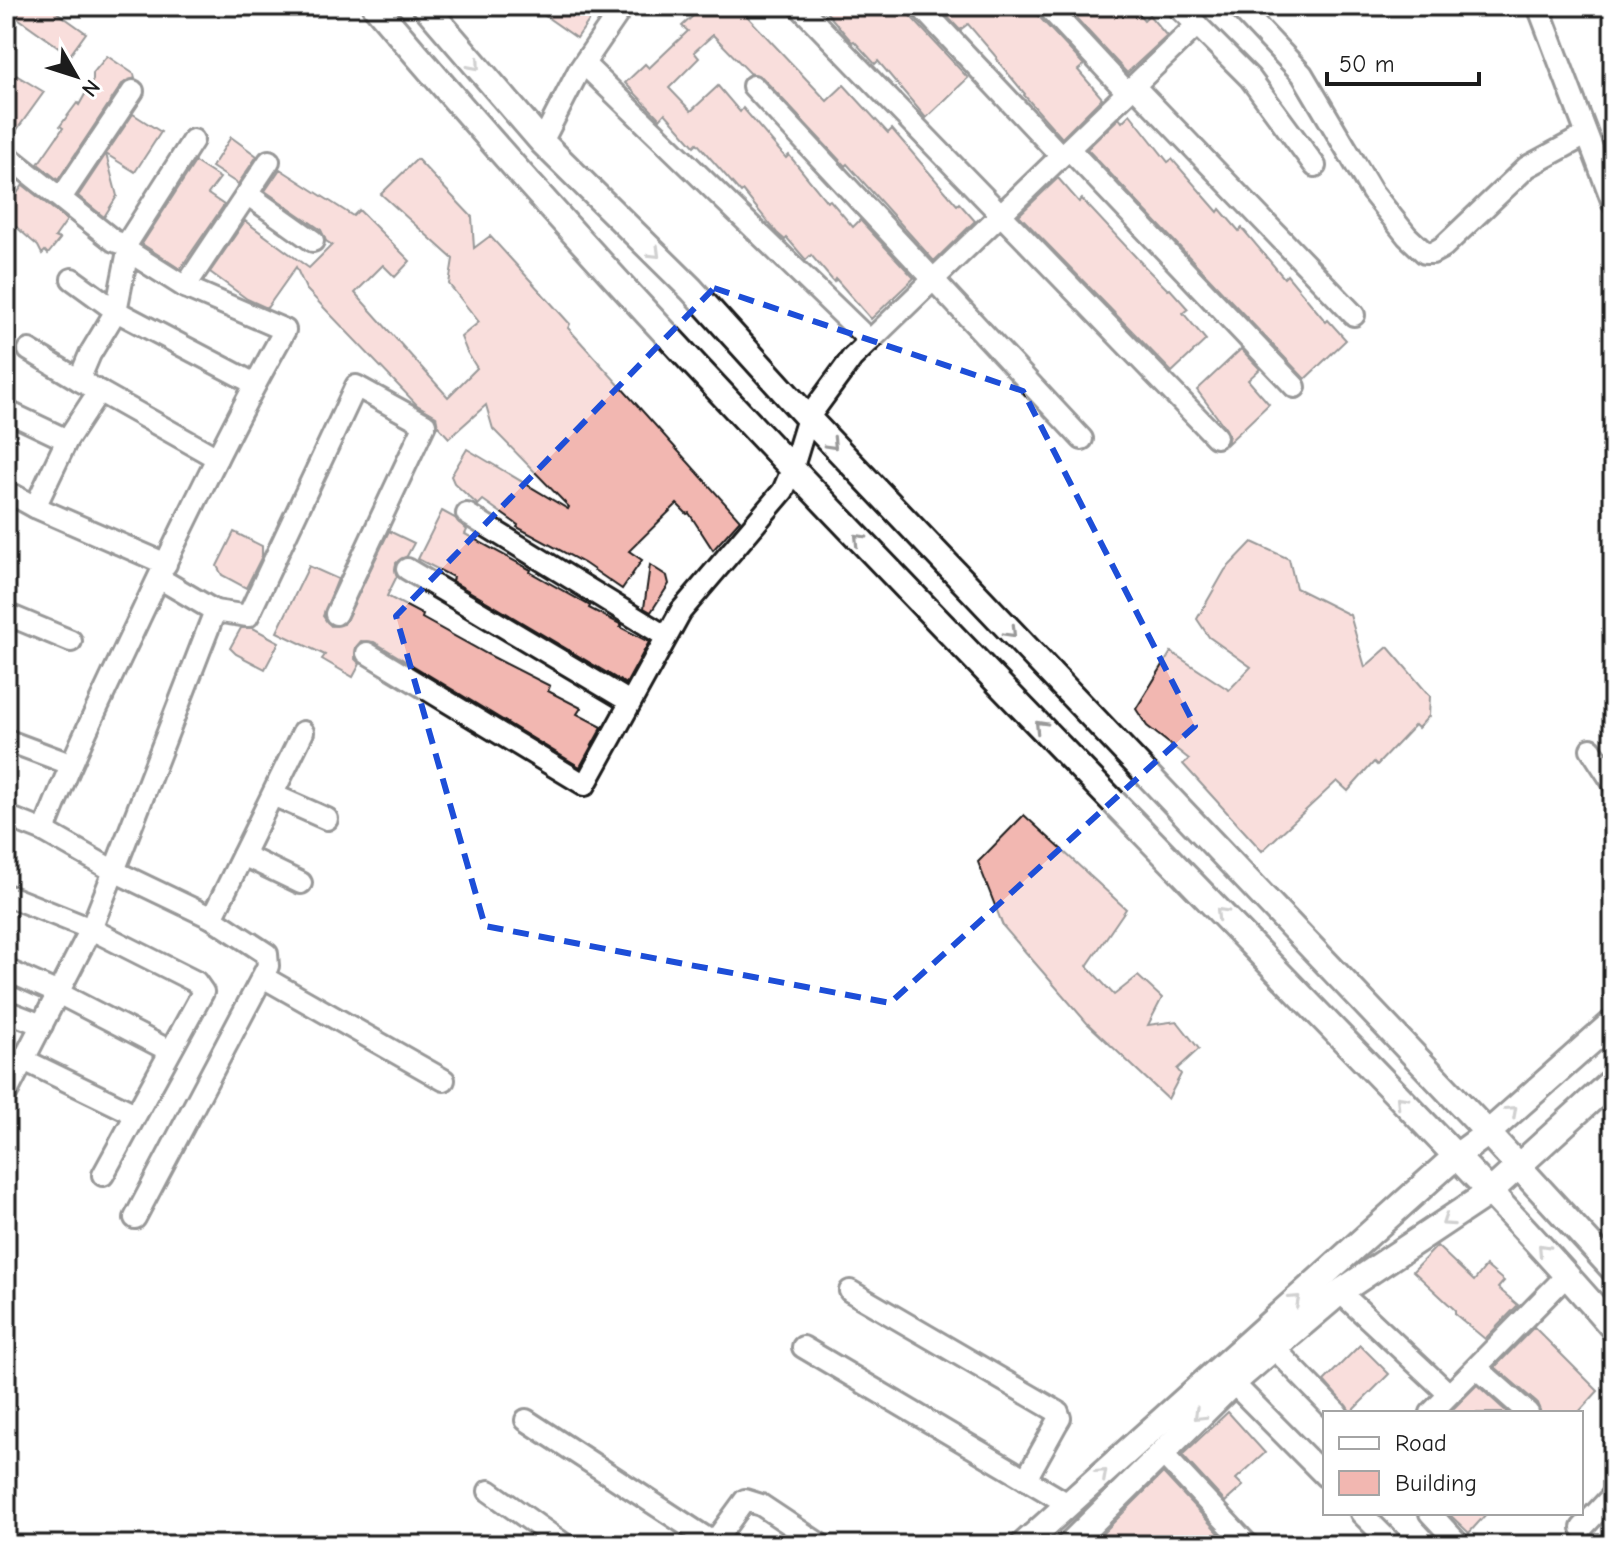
<svg xmlns="http://www.w3.org/2000/svg" width="1619" height="1551" font-family="'Comic Neue',sans-serif">
  <style>
    .building { fill: #f2b7b1; stroke: #1c1c1c; stroke-width: 2 }
    .lines { fill: none; stroke-linecap: round; stroke-linejoin: round }
    .minor-casing { stroke: #1c1c1c; stroke-width: 26 }
    .tertiary-casing { stroke: #1c1c1c; stroke-width: 30 }
    .minor { stroke: #fff; stroke-width: 20 }
    .tertiary { stroke: #fff; stroke-width: 24 }
    .oneway { stroke: #999 }
    .marked { fill: none; stroke: #1d4ed8; stroke-width: 6; stroke-dasharray: 16 10; stroke-linejoin: round }
  </style>
  <rect width="100%" height="100%" fill="#fff"/>
  <filter id="ink" filterUnits="userSpaceOnUse"><feTurbulence type="fractalNoise" baseFrequency=".0125" numOctaves="2"/><feDisplacementMap in="SourceGraphic" scale="16" xChannelSelector="R" yChannelSelector="G"/><feConvolveMatrix kernelMatrix="1 2 1 2 8 2 1 2 1" color-interpolation-filters="sRGB"/></filter>
  <g filter="url(#ink)">
    <!-- building -->
    <g class="building">
      <polygon points="22,6 48,6 86,33 70,55 15,16"/>
      <polygon points="531,6 599,6 577,38"/>
      <polygon points="704,6 754,6 746,15 827,101 844,85 888,133 892,129 957,205 959,203 975,221 934,261 847,164 845,166 762,77 750,73 713,35 694,52 699,58 669,88 691,111 718,86 740,112 743,108 786,158 789,155 827,202 830,200 853,227 860,220 914,278 871,319 836,279 834,282 811,255 806,260 787,238 785,240 777,233 743,191 741,193 697,143 694,146 665,113 660,119 625,83 645,64 649,68 688,31 682,26"/>
      <polygon points="821,6 901,6 968,78 926,118 878,61 875,64 854,41 852,42"/>
      <polygon points="948,6 1029,6 1084,65 1078,70 1102,98 1062,138 1024,95 1025,94 996,59 997,58 968,24 960,30 942,11"/>
      <polygon points="1065,6 1132,6 1144,20 1149,15 1167,36 1127,73"/>
      <polygon points="107,56 134,74 135,78 122,84 58,180 38,164 63,128 60,126 77,103 79,105 93,80 93,73"/>
      <polygon points="6,69 44,92 8,142 6,142"/>
      <polygon points="133,114 161,132 135,172 106,154"/>
      <polygon points="1130,114 1168,162 1172,159 1218,212 1220,209 1239,231 1242,228 1284,278 1287,275 1326,322 1328,320 1346,340 1305,379 1087,149 1119,118 1122,122"/>
      <polygon points="231,137 257,156 238,184 212,167"/>
      <polygon points="106,154 117,196 104,217 78,196"/>
      <polygon points="417,159 472,217 474,248 490,236 570,324 568,328 740,520 713,550 689,513 687,514 677,504 629,551 642,560 622,589 584,563 517,527 518,525 483,500 478,505 454,483 451,476 467,449 568,509 569,507 493,429 486,405 449,438 438,426 436,416 417,405 306,289 296,267 267,308 247,299 210,272 245,221 309,268 332,245 326,241 321,230 265,191 280,169 353,216 359,210 410,261 395,277 383,265 355,293 448,397 477,368 467,352 461,337 479,322 449,284 453,259 381,194"/>
      <polygon points="195,162 220,178 208,194 224,205 180,269 142,244"/>
      <polygon points="1058,178 1079,202 1082,199 1148,270 1168,290 1170,289 1188,309 1183,313 1206,340 1172,372 1019,215"/>
      <polygon points="23,185 67,220 55,237 60,239 48,254 45,251 42,254 38,246 6,218 6,209"/>
      <polygon points="1241,349 1260,369 1248,380 1269,404 1227,444 1229,435 1226,429 1197,390"/>
      <polygon points="442,511 455,518 467,530 465,534 531,570 530,572 590,606 589,608 622,625 620,627 649,642 626,684 452,581 453,577 418,559"/>
      <polygon points="389,531 414,543 407,556 396,563 397,576 387,596 423,615 422,618 487,654 550,686 548,691 581,708 577,714 602,727 580,767 374,642 361,641 356,647 355,659 360,664 353,677 322,659 325,655 277,632 309,566 338,579 323,616 331,626 344,624"/>
      <polygon points="234,532 262,546 262,556 246,588 222,575 217,566"/>
      <polygon points="1252,542 1289,559 1296,588 1350,615 1365,667 1388,647 1430,696 1429,716 1418,728 1415,725 1377,765 1374,762 1348,791 1337,781 1262,851 1183,764 1189,759 1147,726 1136,709 1171,652 1229,690 1251,667 1209,637 1197,619 1225,570"/>
      <polygon points="650,565 667,576 669,584 651,612 644,608"/>
      <polygon points="241,628 253,628 279,642 265,669 236,654 230,648"/>
      <polygon points="1024,815 1126,909 1087,966 1114,995 1138,976 1162,998 1148,1025 1177,1021 1199,1049 1177,1069 1181,1074 1168,1099 1087,1023 1003,926 978,862"/>
      <polygon points="1437,1246 1474,1281 1486,1266 1504,1281 1498,1288 1518,1305 1485,1339 1455,1314 1455,1310 1413,1271"/>
      <polygon points="1534,1327 1598,1391 1578,1413 1541,1413 1537,1403 1495,1367"/>
      <polygon points="1360,1345 1389,1374 1351,1412 1324,1381"/>
      <polygon points="1477,1385 1508,1413 1449,1413"/>
      <polygon points="1228,1412 1265,1453 1236,1479 1243,1486 1225,1502 1182,1455"/>
      <polygon points="1163,1473 1230,1545 1106,1545 1101,1535"/>
      <polygon points="1448,1513 1487,1513 1469,1533"/>
    </g>
    <g class="lines">
      <defs>
        <g id="minor">
          <polyline points="799,6 1216,437"/>
          <polyline points="920,6 1061,156"/>
          <polyline points="1047,6 1127,92"/>
          <polyline points="1238,6 1302,74 1372,192 1407,236 1425,253 1432,253 1443,247 1527,167 1586,135"/>
          <polyline points="1538,6 1613,203"/>
          <polyline points="1197,25 1250,78 1315,166"/>
          <polyline points="584,64 870,341"/>
          <polyline points="753,86 1082,439"/>
          <polyline points="1134,86 1354,315"/>
          <polyline points="542,142 578,72 623,6"/>
          <polyline points="1069,149 1295,387"/>
          <path d="M 6,155 L 114,241 L 126,245 L 128,251 L 185,287 L 285,330 C 232,424 185,521 139,619 C 106,689 72,758 44,831"/>
          <polyline points="247,194 313,241"/>
          <polyline points="61,198 133,91"/>
          <polyline points="126,245 193,140"/>
          <polyline points="128,251 116,311 90,354 79,380 217,458"/>
          <polyline points="72,279 116,311 255,384"/>
          <polyline points="185,287 269,161"/>
          <polyline points="29,350 79,380"/>
          <polyline points="99,391 67,440 35,507 166,564"/>
          <polyline points="6,411 67,440"/>
          <polyline points="6,491 35,507"/>
          <polyline points="467,514 665,636"/>
          <polyline points="407,569 630,702"/>
          <polyline points="159,578 215,611 248,616 356,386 425,424 336,614"/>
          <polyline points="6,614 71,641"/>
          <polyline points="367,653 585,785 681,611 783,491 792,470 808,418 852,358 1197,25 1177,6"/>
          <polyline points="6,740 70,764"/>
          <polyline points="1591,749 1613,783"/>
          <polyline points="273,795 327,819"/>
          <polyline points="6,816 44,831 114,871 91,929 6,1094"/>
          <polyline points="243,855 301,883"/>
          <polyline points="6,895 91,929 196,982 203,992 103,1175"/>
          <polyline points="212,918 303,732"/>
          <polyline points="6,970 58,993 170,1051"/>
          <polyline points="263,977 444,1080"/>
          <polyline points="6,1011 42,1025"/>
          <polyline points="24,1060 135,1114"/>
          <polyline points="135,1218 268,966 267,954 212,918 114,871 215,611"/>
          <polyline points="850,1291 1058,1412 1060,1418 1057,1423 1026,1479"/>
          <polyline points="1340,1292 1449,1394"/>
          <polyline points="803,1347 1068,1504"/>
          <polyline points="1274,1348 1337,1413"/>
          <polyline points="1477,1368 1528,1413"/>
          <polyline points="1233,1383 1325,1476"/>
          <polyline points="1431,1413 1567,1275"/>
          <polyline points="526,1420 714,1543"/>
          <polyline points="1161,1452 1248,1545"/>
          <polyline points="489,1491 565,1545"/>
          <polyline points="1361,1513 1393,1545"/>
          <polyline points="1430,1513 1455,1540"/>
          <polyline points="1582,1528 1613,1495"/>
          <polyline points="712,1545 745,1500 761,1505 821,1545"/>
        </g>
        <g id="tertiary">
          <path d="M 375,6 C 651,333 954,636 1251,944 C 1373,1071 1498,1195 1613,1328"/>
          <polyline points="425,6 542,142 691,289 808,418 1488,1133 1613,1269"/>
          <polyline points="1023,1545 1455,1157 1488,1133 1613,1022"/>
          <polyline points="1069,1545 1233,1383 1340,1292 1490,1192 1613,1080"/>
        </g>
      </defs>
      <!-- minor casing -->
      <use href="#minor" class="minor-casing"/>
      <!-- tertiary casing -->
      <use href="#tertiary" class="tertiary-casing"/>
      <!-- minor -->
      <use href="#minor" class="minor"/>
      <!-- tertiary -->
      <use href="#tertiary" class="tertiary"/>
    </g>
    <!-- one-way arrows -->
    <defs><path id="oneway-chevron" d="M-2-3.5L2.5 0L-2 3.5" fill="none" stroke-width="1.6" stroke-linecap="round" stroke-linejoin="round" transform="scale(2)"/></defs>
    <g class="oneway">
      <use href="#oneway-chevron" transform="translate(475 65) rotate(49)"/>
      <use href="#oneway-chevron" transform="translate(655 253) rotate(45)"/>
      <use href="#oneway-chevron" transform="translate(832 444) rotate(46)"/>
      <use href="#oneway-chevron" transform="translate(859 539) rotate(-134)"/>
      <use href="#oneway-chevron" transform="translate(1011 632) rotate(46)"/>
      <use href="#oneway-chevron" transform="translate(1040 726) rotate(-134)"/>
      <use href="#oneway-chevron" transform="translate(1221 913) rotate(-134)"/>
      <use href="#oneway-chevron" transform="translate(1401 1101) rotate(-134)"/>
      <use href="#oneway-chevron" transform="translate(1512 1111) rotate(-42)"/>
      <use href="#oneway-chevron" transform="translate(1447 1221) rotate(146)"/>
      <use href="#oneway-chevron" transform="translate(1543 1249) rotate(-133)"/>
      <use href="#oneway-chevron" transform="translate(1295 1300) rotate(-42)"/>
      <use href="#oneway-chevron" transform="translate(1199 1415) rotate(136)"/>
      <use href="#oneway-chevron" transform="translate(1102 1474) rotate(-42)"/>
    </g>
  </g>
  <!-- marked area -->
  <path d="M0 0H1619V1551H0ZM 714,288 L 1023,391 L 1195,726 L 890,1003 L 485,926 L 396,616 Z" fill="#fff" fill-opacity=".55" fill-rule="evenodd"/>
  <path class="marked" d="M 714,288 L 1023,391 L 1195,726 L 890,1003 L 485,926 L 396,616 Z"/>
  <!-- margin -->
  <rect width="1619" height="1551" fill="none" stroke="#fff" stroke-width="32"/>
  <rect x="16" y="16" width="1587" height="1519" fill="none" stroke="#1c1c1c" stroke-width="3" filter="url(#ink)"/>
  <!-- legend -->
  <rect x="1323" y="1411" width="260" height="104" fill="#ffffff" stroke="#a4a4a4" stroke-width="2"/>
  <rect x="1339" y="1437" width="40" height="12" fill="#ffffff" stroke="#a4a4a4" stroke-width="2"/>
  <text x="1395" y="1451" font-size="24" fill="#1c1c1c">Road</text>
  <rect x="1339" y="1471" width="40" height="24" fill="#f2b7b1" stroke="#a4a4a4" stroke-width="2"/>
  <text x="1395" y="1491" font-size="24" fill="#1c1c1c">Building</text>
  <!-- north arrow -->
  <g transform="translate(76 76) rotate(129)" stroke="#ffffff" stroke-width="6" paint-order="stroke">
  <path d="M0-6L14 30L0 20L-14 30Z" fill="#1c1c1c"/>
  <text y="-12" font-size="22" font-weight="bold" text-anchor="middle" fill="#1c1c1c">N</text>
  </g>
  <!-- scale -->
  <path d="M1327 72v12h152v-12" fill="none" stroke="#1c1c1c" stroke-width="4"/>
  <text x="1339" y="72" font-size="24" fill="#1c1c1c" stroke="#ffffff" stroke-width="6" paint-order="stroke">50 m</text>
</svg>
